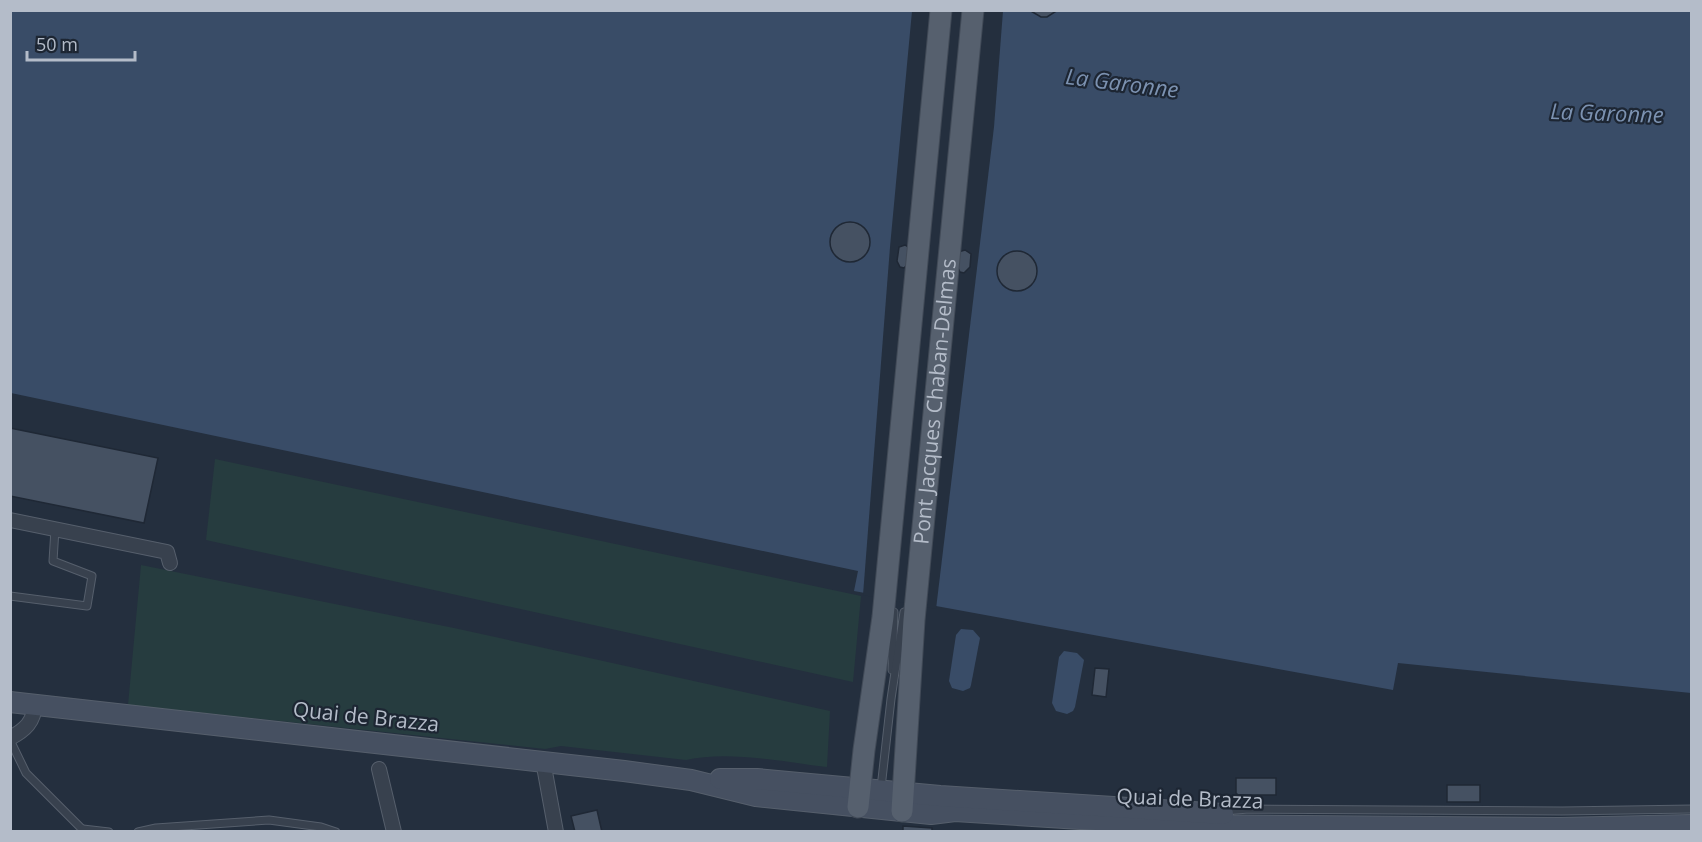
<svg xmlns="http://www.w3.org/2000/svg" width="1702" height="842" font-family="'Open Sans',sans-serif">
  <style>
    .green { fill: #263c3f }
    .water { fill: #394c67 }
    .pier { fill: #242f3e }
    .building { fill: #455162; stroke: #1f2835; stroke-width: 1.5 }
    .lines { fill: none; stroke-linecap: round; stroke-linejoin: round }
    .service-casing { stroke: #565f6c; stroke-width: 9 }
    .minor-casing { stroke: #565f6c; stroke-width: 16 }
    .secondary-casing { stroke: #565f6c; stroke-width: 22 }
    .primary-casing { stroke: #414a57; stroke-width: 23 }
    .service { stroke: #38414e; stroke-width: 7 }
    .minor { stroke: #38414e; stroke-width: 14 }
    .secondary { stroke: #465061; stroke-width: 20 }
    .primary { stroke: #56606e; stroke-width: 21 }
    .labels { text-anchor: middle; stroke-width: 4.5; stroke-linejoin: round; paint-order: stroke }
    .street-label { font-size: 21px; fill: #b4bcc9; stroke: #1d2633 }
    .water-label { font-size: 22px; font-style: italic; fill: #7c92b1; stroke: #1d2633 }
  </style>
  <rect width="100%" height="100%" fill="#242f3e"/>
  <!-- green -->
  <g class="green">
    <polygon points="215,459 861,596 853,682 206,540"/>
    <path d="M 141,565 L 454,628 L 830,711 L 827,767 C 783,762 728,750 686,760 L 561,746 L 545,749 L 128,705 Z"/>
  </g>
  <!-- water -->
  <g class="water">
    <polygon points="11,11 1691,11 1691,693 1398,663 1393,690 854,591 858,571 11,393"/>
    <polygon points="961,629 973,630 980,638 971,685 970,688 963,691 952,688 949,681 956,635"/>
    <polygon points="1064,651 1077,653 1084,660 1075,707 1073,711 1067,714 1056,711 1052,703 1059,657"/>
  </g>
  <!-- pier -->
  <polygon class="pier" points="912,11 1003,11 994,127 936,609 863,595 890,247"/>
  <!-- building -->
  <g class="building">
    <polygon points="1029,10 1058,10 1047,17 1041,17"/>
    <circle cx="850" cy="242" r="20"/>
    <polygon points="905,245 911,249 910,262 904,268 900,267 897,261 899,247"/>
    <polygon points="965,250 971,254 970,267 964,273 960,272 957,266 958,252"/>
    <circle cx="1017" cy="271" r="20"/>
    <polygon points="10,428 158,458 144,523 10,496"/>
    <polygon points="1095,668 1109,669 1106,697 1092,695"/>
    <polygon points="1236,778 1276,778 1276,795 1238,795 1236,793"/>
    <rect x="1447" y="785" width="33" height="17"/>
    <polygon points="597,810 602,832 575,832 571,816"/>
    <polygon points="903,826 932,828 932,832 903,832"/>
  </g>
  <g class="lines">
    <defs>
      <g id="service">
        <polyline points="10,596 87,606 92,576 53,561 55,529"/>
        <polyline points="892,670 894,612"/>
        <polyline points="10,740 26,773 85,832"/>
        <polyline points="881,788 891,699 904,612"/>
        <polyline points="1223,811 1249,809 1562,811 1692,809"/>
        <polyline points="83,829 109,832"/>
        <polyline points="138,832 156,828 269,820 321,827 336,832"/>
      </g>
      <g id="minor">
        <polyline points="10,520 167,552 170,563"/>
        <path d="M 10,738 C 25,730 34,722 35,704"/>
        <polyline points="543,761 556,832"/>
        <polyline points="379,769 394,832"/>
      </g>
      <g id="secondary">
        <polyline points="10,702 624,771 691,780 756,796 931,814 955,811 1176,825 1559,828 1692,825"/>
        <polyline points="720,779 757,779 940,796 1223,814"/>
      </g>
      <g id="primary">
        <polyline points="858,807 864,750 883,617 941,10"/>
        <path id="s1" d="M 902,811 L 914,620 L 973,10"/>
      </g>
    </defs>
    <!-- service casing -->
    <use href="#service" class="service-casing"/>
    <!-- minor casing -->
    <use href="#minor" class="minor-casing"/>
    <!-- secondary casing -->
    <use href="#secondary" class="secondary-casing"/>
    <!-- primary casing -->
    <use href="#primary" class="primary-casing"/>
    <!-- service -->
    <use href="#service" class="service"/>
    <!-- minor -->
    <use href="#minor" class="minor"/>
    <!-- secondary -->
    <use href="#secondary" class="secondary"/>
    <!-- primary -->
    <use href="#primary" class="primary"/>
  </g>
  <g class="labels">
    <!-- street labels -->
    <g class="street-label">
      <text dy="7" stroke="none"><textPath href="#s1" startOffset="411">Pont Jacques Chaban-Delmas</textPath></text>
      <text transform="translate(366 717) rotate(6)" y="7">Quai de Brazza</text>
      <text transform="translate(1190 799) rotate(2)" y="7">Quai de Brazza</text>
    </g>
    <!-- water labels -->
    <g class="water-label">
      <text transform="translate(1122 83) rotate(7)" y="8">La Garonne</text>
      <text transform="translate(1607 113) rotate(2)" y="8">La Garonne</text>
    </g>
  </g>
  <!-- border -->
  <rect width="1702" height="842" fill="none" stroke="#b4bcc9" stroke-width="24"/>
  <!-- scale -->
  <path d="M27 51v9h108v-9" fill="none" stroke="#b4bcc9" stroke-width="3"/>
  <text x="36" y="51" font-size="18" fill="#b4bcc9" stroke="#1d2633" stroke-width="4.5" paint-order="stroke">50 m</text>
</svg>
